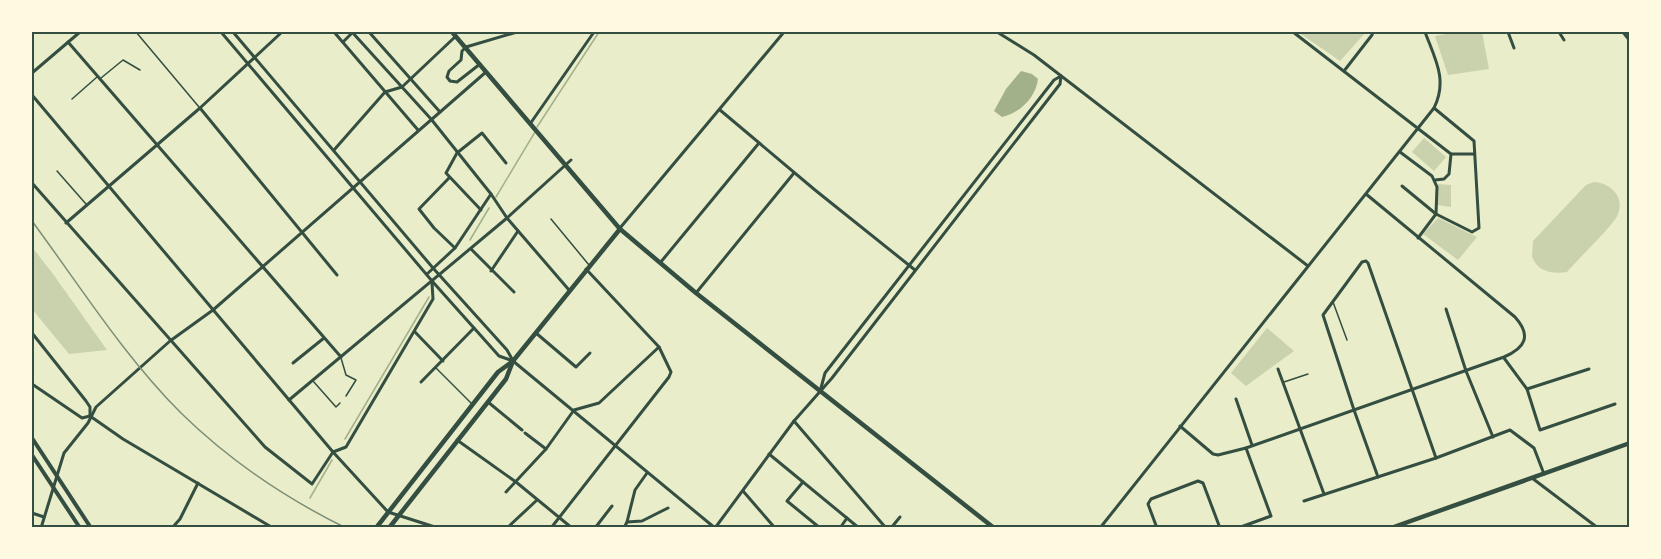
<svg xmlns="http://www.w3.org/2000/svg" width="1661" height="559" font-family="Lato,sans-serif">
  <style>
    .green { fill: #cad2ad }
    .water { fill: #a3b18a }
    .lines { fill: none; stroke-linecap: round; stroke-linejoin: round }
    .stream { stroke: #a3b18a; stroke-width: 1.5 }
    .service { stroke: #344e41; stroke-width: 1.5 }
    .minor { stroke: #344e41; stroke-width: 3 }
    .tertiary { stroke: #344e41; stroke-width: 4 }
    .primary { stroke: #344e41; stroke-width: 4.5 }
    .rail { stroke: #7c8e77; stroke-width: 1.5 }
    .neatline { fill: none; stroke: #344e41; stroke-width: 2 }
  </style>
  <rect width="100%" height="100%" fill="#e9edc9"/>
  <!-- green -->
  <g class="green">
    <polygon points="1298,32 1365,32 1365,33 1340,61"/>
    <polygon points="1457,32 1482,32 1489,69 1448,75 1435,36"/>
    <polygon points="1424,138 1446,157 1434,171 1412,152"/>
    <path d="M 1594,182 C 1610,183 1625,196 1618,214 C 1615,224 1576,261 1567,272 C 1552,274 1538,272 1532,257 L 1533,241 L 1586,185 Z"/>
    <polygon points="1438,184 1451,185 1451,207 1437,205"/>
    <polygon points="1438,218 1477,237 1458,260 1423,234"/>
    <polygon points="32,247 53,274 107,350 69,354 32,309"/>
    <polygon points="1267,328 1294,351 1246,386 1231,373"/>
  </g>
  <!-- water -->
  <path class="water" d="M 1021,71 L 1032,74 L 1038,79 C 1036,97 1020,113 1002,117 L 994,111 L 1006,89 Z"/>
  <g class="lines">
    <!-- stream -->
    <g class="stream">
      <polyline points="537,127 599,32"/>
      <polyline points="496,197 535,132"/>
      <polyline points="470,240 489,208"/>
      <polyline points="345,439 429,297"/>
      <polyline points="310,498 332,460"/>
    </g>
    <!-- service -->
    <g class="service">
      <polyline points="136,32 199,107"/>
      <polyline points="101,78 123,60 140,70"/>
      <polyline points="72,99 97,77"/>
      <polyline points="57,171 86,204"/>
      <polyline points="551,219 589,265"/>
      <polyline points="1333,302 1347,340"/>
      <polyline points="341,358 346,375 356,380 346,396"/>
      <polyline points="436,368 471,403"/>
      <polyline points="313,381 336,407 340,403"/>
      <polyline points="1284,382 1308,374"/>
    </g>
    <!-- minor -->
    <g class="minor">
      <polyline points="221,32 432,281 499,356 513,361 715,528"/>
      <polyline points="233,32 433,268 507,350 512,359"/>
      <polyline points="334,32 418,130"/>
      <polyline points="352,32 431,119 491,194 507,218 569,290"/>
      <polyline points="369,32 440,112"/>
      <polyline points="997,32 1034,55 1308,266"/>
      <polyline points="1293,32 1451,154 1474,154"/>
      <polyline points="1508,32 1514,48"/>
      <polyline points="1559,32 1564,40"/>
      <polyline points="1623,32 1630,41"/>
      <polyline points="68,42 341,357"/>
      <polyline points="343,42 353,32"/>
      <polyline points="480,64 457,82 450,81 447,77 449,71 461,60 462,51 466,47 517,32"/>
      <polyline points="1344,71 1372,35 1373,32"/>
      <polyline points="32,73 80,32"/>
      <polyline points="32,95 333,452 388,512 438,528"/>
      <polyline points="200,108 337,275"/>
      <polyline points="720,110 815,190 915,270"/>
      <polyline points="530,124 594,32"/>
      <polyline points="334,150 385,92 402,87 456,36"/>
      <polyline points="1400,152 1432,176 1437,187 1436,214 1418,238"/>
      <polyline points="449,178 419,209 434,228 455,248"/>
      <polyline points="1435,180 1444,179 1449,174 1451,154"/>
      <polyline points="32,183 265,447 312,484 333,452 346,447 433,299 432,283"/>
      <polyline points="1402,186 1436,214 1472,232 1479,228 1474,141 1434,108"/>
      <polyline points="481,210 446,173 457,153 482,133 506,163"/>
      <polyline points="66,223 200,108 282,32"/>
      <polyline points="620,228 784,32"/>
      <polyline points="471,249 514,292"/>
      <polyline points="660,263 759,143"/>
      <polyline points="491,271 518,231"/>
      <polyline points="427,274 455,248 491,194"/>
      <polyline points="696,293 794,173"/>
      <polyline points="1446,309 1466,371 1493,437"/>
      <polyline points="415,332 443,361"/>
      <polyline points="32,333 86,401 90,407 90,416 123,439 273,528"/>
      <polyline points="536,333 576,367 590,353"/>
      <polyline points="1504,358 1527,389 1540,430 1615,404"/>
      <polyline points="293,363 324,338"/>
      <polyline points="1278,369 1324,494"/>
      <polyline points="421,382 474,328"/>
      <polyline points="32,384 82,418 90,416"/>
      <polyline points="821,388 825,373 1054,80 1061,76"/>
      <polyline points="1527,389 1589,369"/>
      <polyline points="1236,399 1252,445"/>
      <polyline points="289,400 507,218 571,160"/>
      <polyline points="488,402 522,430"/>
      <polyline points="794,421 886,528"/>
      <path d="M 1180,426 L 1213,454 L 1218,455 L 1246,448 L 1504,357 C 1525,348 1532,336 1515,317 L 1366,194"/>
      <polyline points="525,433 546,449"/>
      <polyline points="457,440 516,482 572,528"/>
      <polyline points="769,454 859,528"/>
      <polyline points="1378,477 1354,410 1323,315 1362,262 1366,261 1368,263 1436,458"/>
      <polyline points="1532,478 1598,528"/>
      <polyline points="803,482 787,501 820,528"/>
      <polyline points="743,491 775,528"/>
      <polyline points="506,492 546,449 574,410 599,403 659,347"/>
      <polyline points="1304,501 1436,458 1510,430 1534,448 1544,474"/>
      <polyline points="32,513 44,517"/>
      <polyline points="627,522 642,521 668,508"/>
      <polyline points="41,528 64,453 88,423 96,407 170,341 213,310 486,72"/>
      <polyline points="172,528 180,519 198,483"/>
      <polyline points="507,528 537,500"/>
      <polyline points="551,528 669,377 671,372 659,347 586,269"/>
      <polyline points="595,528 612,506"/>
      <polyline points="624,528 627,522 635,490 647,473"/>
      <polyline points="715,528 794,421 832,378 1060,84 1061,76"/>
      <polyline points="840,528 847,518"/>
      <polyline points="891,528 900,517"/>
      <path d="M 1100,528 L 1434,108 C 1448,80 1435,59 1425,32"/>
      <polyline points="1157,528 1148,504 1151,499 1198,481 1203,483 1220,528"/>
      <polyline points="1238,528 1271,516 1246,448"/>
    </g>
    <!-- tertiary -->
    <g class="tertiary">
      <polyline points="32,438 91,528"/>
      <polyline points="32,455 80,528"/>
    </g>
    <!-- primary -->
    <g class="primary">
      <polyline points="452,32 620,229 696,293 994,528"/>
      <polyline points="376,528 498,372 513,361 620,229"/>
      <polyline points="389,528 506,379 513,361"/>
      <polyline points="1391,528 1630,443"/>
    </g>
    <!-- rail -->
    <path class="rail" d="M 32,221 C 80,286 124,356 181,413 C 230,461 285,498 346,528"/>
  </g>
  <!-- border -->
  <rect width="1661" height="559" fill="none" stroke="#fefae0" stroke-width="66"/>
  <rect x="33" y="33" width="1595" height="493" class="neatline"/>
</svg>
